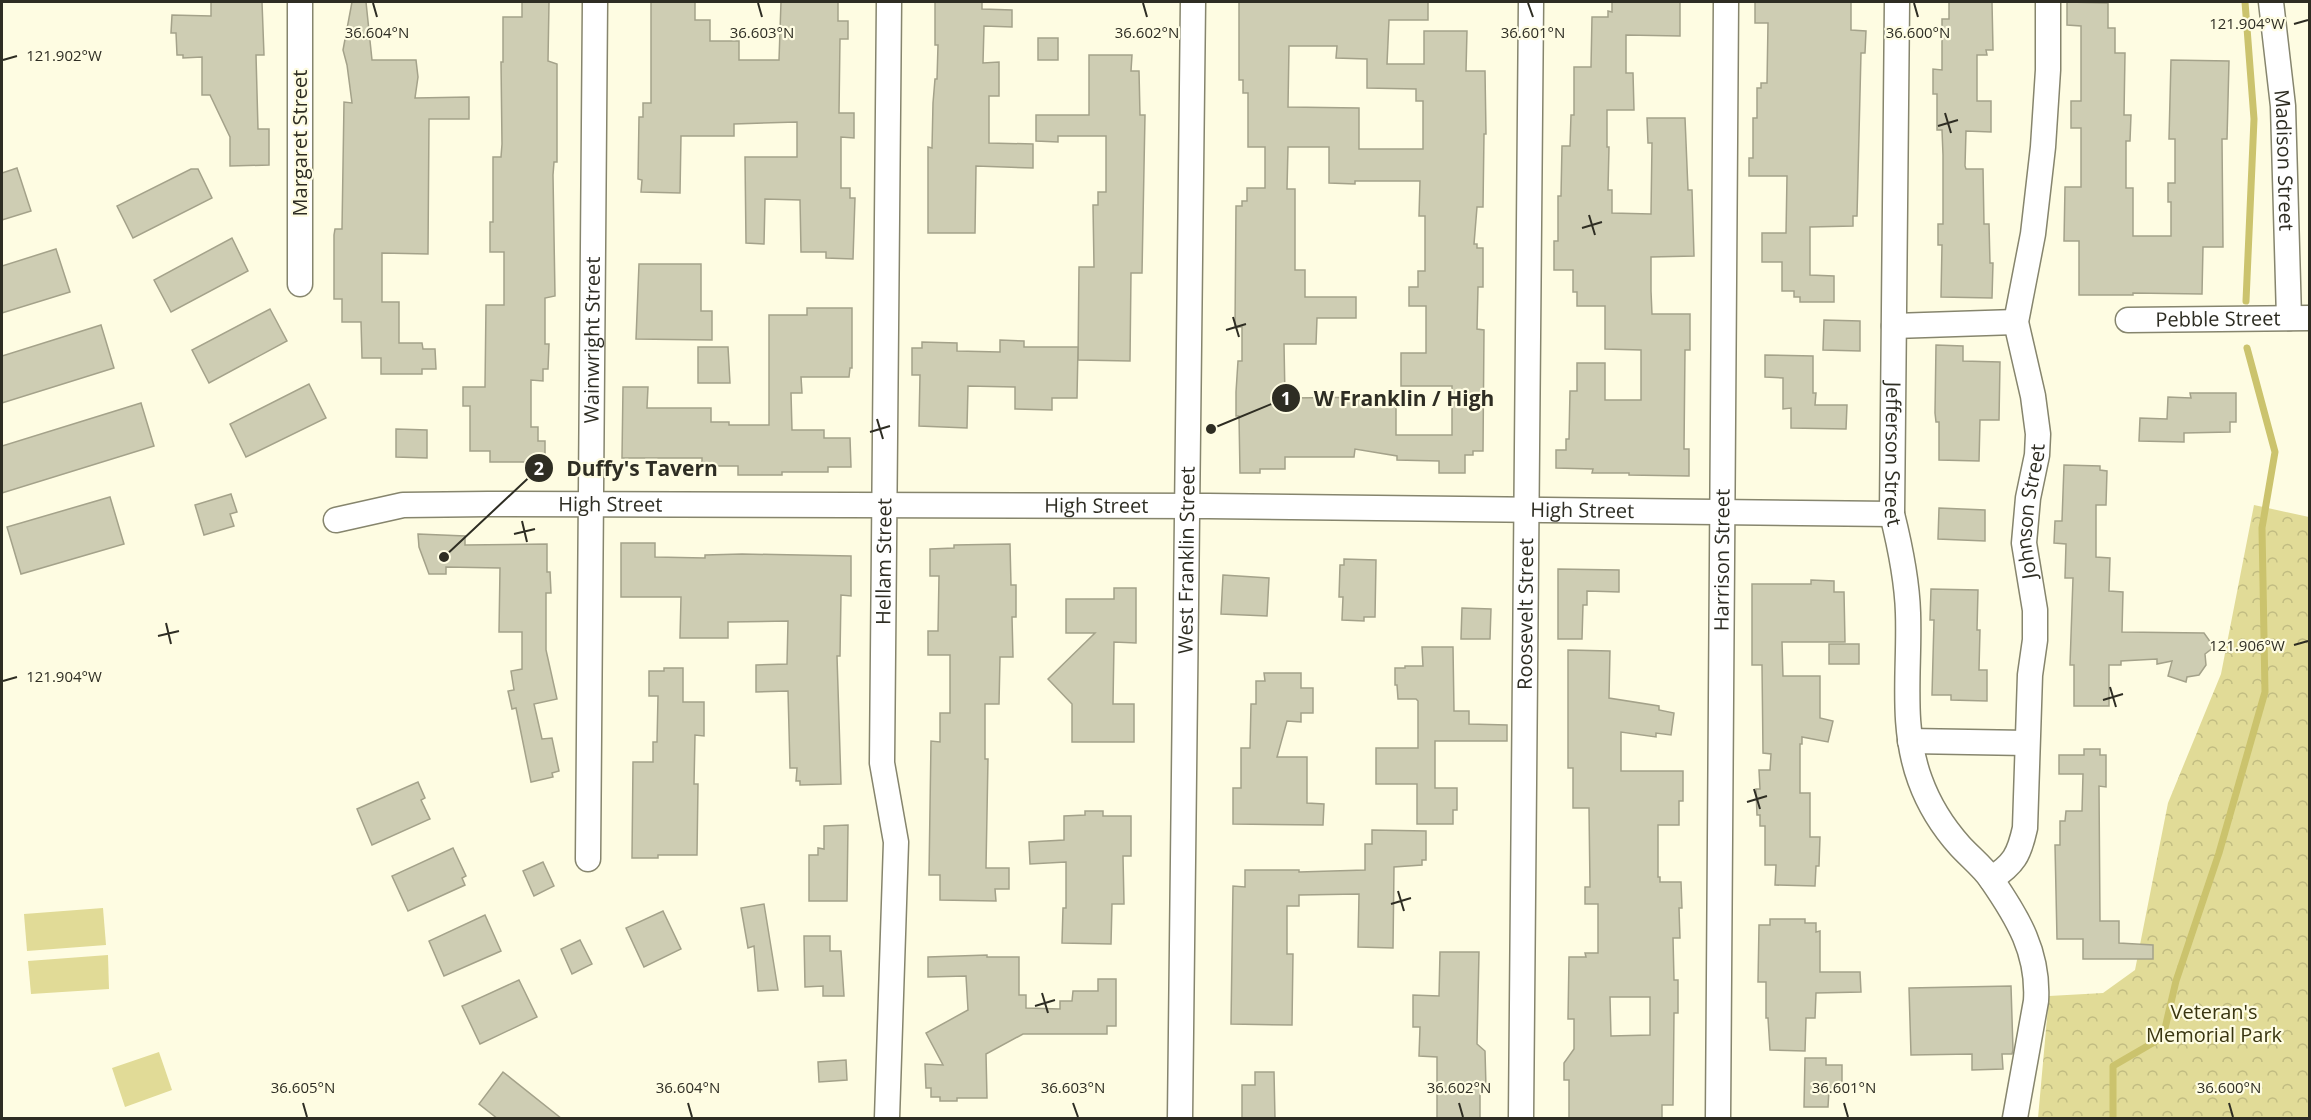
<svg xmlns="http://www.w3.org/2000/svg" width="2311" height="1120" font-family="'Open Sans',sans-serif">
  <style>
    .green { fill: #e1db97 }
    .forest { fill: url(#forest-crowns) }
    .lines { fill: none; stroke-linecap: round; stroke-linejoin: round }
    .stream { stroke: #cbc36d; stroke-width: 7 }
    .building { fill: #cecdb3; stroke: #a4a28a; stroke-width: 1.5; fill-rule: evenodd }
    .minor-casing { stroke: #86856d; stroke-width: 27 }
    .minor { stroke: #fff; stroke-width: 24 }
    .ticks { fill: none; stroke: #2e2d23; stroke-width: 2 }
    .labels { text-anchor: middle; stroke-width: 4.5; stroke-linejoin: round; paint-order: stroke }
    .street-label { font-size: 20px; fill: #2e2d23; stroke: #fefce2 }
    .park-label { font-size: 20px; fill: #393510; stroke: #fefce2 }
    .ticks-label { font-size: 15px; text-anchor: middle; fill: #2e2d23; stroke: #fefce2; stroke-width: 4.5; stroke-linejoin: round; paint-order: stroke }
    .leader { fill: none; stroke: #2e2d23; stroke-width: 2 }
    .callout-dot { fill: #2e2d23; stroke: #fefce2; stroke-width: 2 }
    .mark-label { font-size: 18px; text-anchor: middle; font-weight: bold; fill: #fff }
    .callout-label { font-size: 21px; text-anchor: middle; font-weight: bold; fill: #2e2d23; stroke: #fefce2; stroke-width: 4.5; stroke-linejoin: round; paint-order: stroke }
  </style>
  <defs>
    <pattern id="forest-crowns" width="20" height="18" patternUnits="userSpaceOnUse" patternTransform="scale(1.5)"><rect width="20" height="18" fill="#e1db97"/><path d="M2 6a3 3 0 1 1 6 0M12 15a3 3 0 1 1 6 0" fill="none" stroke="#c1bc82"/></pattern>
  </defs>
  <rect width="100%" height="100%" fill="#fefce2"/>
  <!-- green -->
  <g class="green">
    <polygon points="103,908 106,945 27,951 24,914"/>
    <polygon points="108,955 109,989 31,994 28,961"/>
    <polygon points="159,1052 172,1090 125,1107 112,1068"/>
  </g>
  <!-- forest -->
  <polygon class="forest" points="2254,505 2309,517 2309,1118 2038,1118 2049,996 2103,993 2135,970 2168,803 2221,674"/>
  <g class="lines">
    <!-- stream -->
    <g class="stream">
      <polyline points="2245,2 2254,119 2246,301"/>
      <polyline points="2113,1118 2113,1066 2163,1037 2176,981 2219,853 2265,692 2262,528 2275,452 2247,348"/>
    </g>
  </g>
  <!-- building -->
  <g class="building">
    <polygon points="211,2 262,2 264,55 256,55 258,129 269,129 269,165 230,166 230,137 210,95 202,95 202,57 183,58 183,55 177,55 176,33 171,33 172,15 211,16"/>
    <polygon points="352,2 366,2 372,60 416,60 418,77 415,98 469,97 469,119 429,119 428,254 382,253 382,302 399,302 399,343 422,343 423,349 435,349 436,369 422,369 422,374 381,374 381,358 362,358 361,322 342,322 342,299 334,299 334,235 335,229 342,229 344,102 352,103 347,65 343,50"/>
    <polygon points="522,2 549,2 548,61 557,64 557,162 554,162 553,175 555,296 545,298 545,344 549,344 548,369 543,369 543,381 531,380 531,427 538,427 538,441 545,441 545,462 490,462 490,451 470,451 470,406 463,406 463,387 485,387 486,305 504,305 504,252 490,252 490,222 493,222 493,157 501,157 502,144 501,62 503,62 503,17 522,17"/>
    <polygon points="651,2 695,2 695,20 710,20 710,41 739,41 739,60 779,60 781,2 838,2 838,21 848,21 848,39 840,39 839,113 854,113 854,138 841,137 841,188 850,188 850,198 855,198 853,259 826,258 826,252 801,252 800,200 765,199 764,244 746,243 745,157 797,157 797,122 734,124 734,136 681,136 680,193 641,192 642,180 638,179 639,117 643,117 643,103 651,103"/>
    <polygon points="935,2 982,2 982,9 1012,10 1012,27 984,26 983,63 999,62 999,96 989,96 989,143 1033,144 1033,168 976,166 975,233 928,233 928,147 932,148 933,103 935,79 937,79 938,45 935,45"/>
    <path d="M 1239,2 L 1428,2 L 1428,20 L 1389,20 L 1387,64 L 1424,64 L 1424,31 L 1467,31 L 1466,71 L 1485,71 L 1486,134 L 1484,134 L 1483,207 L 1477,207 L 1474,244 L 1477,244 L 1477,248 L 1483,248 L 1483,287 L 1478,287 L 1477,329 L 1484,330 L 1483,451 L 1473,451 L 1473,455 L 1465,455 L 1465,473 L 1439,473 L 1439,461 L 1397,460 L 1397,456 L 1355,449 L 1354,457 L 1285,457 L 1285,469 L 1260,469 L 1260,473 L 1240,473 L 1239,416 L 1236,416 L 1236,392 L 1238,361 L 1242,361 L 1242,327 L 1235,327 L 1236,206 L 1242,206 L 1242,201 L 1247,201 L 1247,188 L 1265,188 L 1265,147 L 1248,147 L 1248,93 L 1243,93 L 1243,80 L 1239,80 ZM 1289,46 L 1337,46 L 1336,58 L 1367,59 L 1367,88 L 1416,89 L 1416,101 L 1423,101 L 1423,149 L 1359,149 L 1359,108 L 1288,107 ZM 1288,147 L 1329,147 L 1329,183 L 1355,184 L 1355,181 L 1420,181 L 1419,216 L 1425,216 L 1425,271 L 1418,271 L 1418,287 L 1409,287 L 1409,306 L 1426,306 L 1426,353 L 1401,353 L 1401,386 L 1452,386 L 1452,435 L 1396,435 L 1396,397 L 1285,398 L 1284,344 L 1316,344 L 1317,318 L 1356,318 L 1356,297 L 1305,297 L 1305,270 L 1295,270 L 1295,189 L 1287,189 Z"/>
    <polygon points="1612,2 1680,2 1680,36 1626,35 1626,73 1633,73 1634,110 1607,110 1607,147 1609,147 1608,190 1612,190 1612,213 1651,214 1652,143 1648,143 1647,118 1685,118 1688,190 1692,190 1694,256 1651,257 1651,291 1652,314 1690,314 1690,350 1685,350 1684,449 1689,449 1689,476 1629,475 1629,473 1592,473 1593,469 1556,468 1556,450 1566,450 1566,439 1569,439 1570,391 1577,391 1577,363 1605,363 1605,400 1641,400 1641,350 1605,349 1605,306 1577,306 1577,292 1573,292 1573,270 1554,270 1554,241 1558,241 1558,196 1561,196 1562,146 1570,146 1571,115 1574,115 1574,67 1591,67 1592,17 1608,17 1608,11 1612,12"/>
    <polygon points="1755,2 1851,2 1851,30 1866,31 1865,53 1861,53 1857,216 1853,216 1853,226 1810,227 1810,275 1834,276 1834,302 1800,302 1800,297 1794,297 1794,291 1782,291 1782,262 1762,262 1762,233 1786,233 1787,176 1749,176 1749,158 1753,158 1753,118 1757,118 1757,88 1761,88 1761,83 1767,83 1768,23 1755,23"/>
    <polygon points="1949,2 1992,2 1993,50 1986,50 1987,55 1977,55 1977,101 1991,101 1991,132 1966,131 1965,166 1966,169 1983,169 1984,224 1989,224 1990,263 1993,263 1992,298 1941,297 1942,245 1938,245 1938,224 1943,224 1943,155 1942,130 1937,130 1937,94 1933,94 1933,69 1942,70 1942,19 1949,19"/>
    <polygon points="2067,2 2108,3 2108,28 2115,28 2115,53 2125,53 2124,115 2131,115 2130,141 2126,141 2126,188 2133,188 2133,236 2171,236 2171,202 2168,202 2168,183 2175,183 2175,139 2169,139 2171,60 2229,61 2227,139 2222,139 2223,247 2203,247 2202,294 2133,293 2133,295 2079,295 2079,241 2064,241 2065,187 2081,187 2081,128 2071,128 2071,101 2081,101 2081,26 2067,25"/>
    <rect x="1038" y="38" width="20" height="22"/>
    <polygon points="1089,55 1132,55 1131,71 1139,71 1140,115 1145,115 1142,273 1131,273 1130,361 1078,360 1079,267 1094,267 1093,205 1098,205 1098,192 1106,192 1106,136 1058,136 1058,142 1036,141 1036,115 1089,115"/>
    <polygon points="17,168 31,211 2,220 2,173"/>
    <polygon points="191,169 198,169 212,198 133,238 117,206"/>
    <polygon points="232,238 248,271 171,312 154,280"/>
    <polygon points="56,249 70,292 2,313 2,266"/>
    <polygon points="639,264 701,264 701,311 712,311 712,340 636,339"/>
    <polygon points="807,308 852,308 852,368 850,368 849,377 801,377 802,393 791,393 792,430 824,430 824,438 850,438 851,467 828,467 828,472 782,472 782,475 738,475 738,466 702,466 702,458 622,458 623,387 648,387 647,408 711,408 711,422 729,422 729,425 769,425 769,315 807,315"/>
    <polygon points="270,309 287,341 209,383 192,350"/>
    <polygon points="1824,320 1860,321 1860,351 1823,350"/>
    <polygon points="101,325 114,368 2,403 2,356"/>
    <polygon points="1000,340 1024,341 1024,347 1078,347 1077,398 1052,398 1052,410 1015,409 1015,387 968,386 967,428 919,426 920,375 912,375 912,348 922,348 922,342 957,343 957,351 1000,352"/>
    <polygon points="1936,345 1963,346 1963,361 2000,362 1999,420 1980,420 1979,461 1939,460 1939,422 1936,422 1935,413"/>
    <polygon points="698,347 728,347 730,383 698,383"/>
    <polygon points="1765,355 1813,356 1813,393 1816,393 1815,405 1847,405 1846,429 1791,428 1791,408 1783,409 1783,378 1765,377"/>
    <polygon points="309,384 326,418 246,457 230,424"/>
    <polygon points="2190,393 2236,393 2236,422 2230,422 2230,432 2184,433 2184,442 2139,441 2140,418 2167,419 2168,397 2191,398"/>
    <polygon points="141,403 154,446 2,493 2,446"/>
    <polygon points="396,429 427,430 427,458 396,457"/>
    <polygon points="2064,465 2100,466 2100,470 2107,471 2106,505 2096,505 2096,557 2110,558 2109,591 2123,592 2122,632 2204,633 2214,647 2205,654 2206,665 2199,675 2187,677 2186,682 2168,676 2172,661 2157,664 2157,659 2121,661 2121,665 2109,665 2109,706 2074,706 2074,665 2070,665 2073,578 2065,578 2066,544 2054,543 2055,521 2062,521"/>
    <polygon points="231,494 237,512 230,514 234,526 204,535 195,505"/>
    <polygon points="110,497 124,544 21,574 7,527"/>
    <polygon points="1939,508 1985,510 1985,541 1938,539"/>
    <polygon points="418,534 465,536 465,545 547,544 547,572 550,572 551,593 546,593 546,650 557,699 534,704 542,739 552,738 559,771 552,773 553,777 531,782 516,708 512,709 508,691 514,690 511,671 522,669 522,632 499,632 500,568 446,567 446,574 429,574 419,547"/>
    <polygon points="621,543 655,543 655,557 705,558 705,555 742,554 851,556 851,596 841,595 840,656 837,656 841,784 800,785 800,781 796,781 797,768 790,768 788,691 756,692 756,665 787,664 788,621 728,622 728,638 680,638 681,597 621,597"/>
    <polygon points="1010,544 1011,585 1016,585 1016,617 1012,617 1013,657 1000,657 999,704 985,704 985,759 988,759 986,868 1009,868 1009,889 995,889 996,901 940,900 940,875 929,875 931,741 940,742 940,713 950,713 950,655 928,655 928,631 938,631 939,576 930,576 930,549 954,548 954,545"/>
    <polygon points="1344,559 1376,560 1375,617 1364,617 1364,621 1342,620 1343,597 1339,597 1340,565 1344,565"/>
    <polygon points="1558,569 1619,570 1619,592 1587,591 1587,605 1583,605 1582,639 1558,639"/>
    <polygon points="1223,575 1269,578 1267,616 1221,614"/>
    <polygon points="1811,580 1834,581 1834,592 1844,592 1845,642 1782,642 1783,676 1820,676 1820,718 1833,721 1828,742 1802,737 1802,744 1800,744 1800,793 1810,793 1810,837 1820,837 1819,866 1816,866 1815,886 1775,885 1776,865 1765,865 1765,826 1760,826 1760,815 1757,815 1756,789 1760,789 1759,770 1770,770 1771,754 1763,753 1762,665 1752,665 1752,584 1811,584"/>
    <polygon points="1114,588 1136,588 1136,643 1114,642 1113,704 1134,704 1134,742 1072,742 1072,704 1048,679 1095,633 1066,633 1066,599 1114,599"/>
    <polygon points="1931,589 1978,590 1977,630 1980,630 1979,670 1987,670 1987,701 1951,700 1951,695 1932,695 1934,620 1930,620"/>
    <polygon points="1462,608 1491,609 1490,639 1461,639"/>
    <rect x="1829" y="644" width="30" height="20"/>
    <polygon points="1422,647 1453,647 1454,711 1469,711 1469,724 1507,725 1507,741 1435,741 1435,788 1457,788 1457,810 1453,810 1453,824 1417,824 1417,784 1376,784 1376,748 1418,748 1418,701 1416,699 1398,699 1397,685 1395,685 1395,668 1405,668 1405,666 1423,666"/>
    <path d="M 1568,650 L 1610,651 L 1609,698 L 1659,706 L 1659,710 L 1674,713 L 1671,735 L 1656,733 L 1656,737 L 1621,732 L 1621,771 L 1683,771 L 1683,801 L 1679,801 L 1679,825 L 1658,825 L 1658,877 L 1660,877 L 1660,882 L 1681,882 L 1682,908 L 1679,908 L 1680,938 L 1673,938 L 1674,980 L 1678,980 L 1678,1013 L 1674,1013 L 1673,1105 L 1662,1105 L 1662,1119 L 1569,1119 L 1569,1080 L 1564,1080 L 1564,1063 L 1574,1049 L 1574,1019 L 1568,1019 L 1569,957 L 1586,957 L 1585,953 L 1598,953 L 1598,904 L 1585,904 L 1585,887 L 1590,887 L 1589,808 L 1573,808 L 1573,768 L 1568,768 ZM 1610,997 L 1650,997 L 1650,1035 L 1611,1036 Z"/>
    <polygon points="664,668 683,668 683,702 704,702 704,736 695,735 694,784 698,784 697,855 658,855 658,858 632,858 633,762 653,762 653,742 657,742 658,696 649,696 649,671 664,671"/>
    <polygon points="1264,673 1301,673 1301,688 1313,688 1313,713 1301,713 1301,722 1287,721 1277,757 1307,757 1307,803 1324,804 1323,825 1233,824 1233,788 1241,788 1241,748 1250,748 1251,704 1256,704 1256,681 1265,681"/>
    <polygon points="2084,749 2100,749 2100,755 2106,755 2106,787 2099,786 2100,921 2119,921 2119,943 2153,945 2153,959 2083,959 2083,939 2057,939 2055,845 2060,845 2060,821 2065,821 2066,811 2082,811 2083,774 2059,774 2059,755 2084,755"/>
    <polygon points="418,782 425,798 421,800 430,819 372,845 357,809"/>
    <polygon points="1085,811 1103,811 1103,816 1131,816 1131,856 1123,856 1124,904 1112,904 1111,944 1062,943 1063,908 1066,908 1066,862 1030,864 1029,842 1064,840 1064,816 1085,815"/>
    <polygon points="848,825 847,901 809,901 809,855 818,855 818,848 824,849 824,826"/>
    <polygon points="1372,830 1426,831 1426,860 1422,860 1422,865 1394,867 1393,948 1358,947 1359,894 1299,895 1299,906 1287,906 1287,954 1293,954 1292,1025 1231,1024 1233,886 1245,887 1245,870 1299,870 1299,872 1365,870 1365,844 1372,844"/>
    <polygon points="453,848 466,876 462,878 465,885 408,911 392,876"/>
    <polygon points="543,862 554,886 534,896 523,871"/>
    <polygon points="764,904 778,990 758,991 754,946 748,948 741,908"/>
    <polygon points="663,911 681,949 644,967 626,928"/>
    <polygon points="485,915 501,951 444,976 429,941"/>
    <polygon points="1770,919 1805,919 1805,923 1816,923 1816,932 1820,931 1820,972 1860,972 1861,992 1816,993 1815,1018 1806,1018 1805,1051 1770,1050 1768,1018 1766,1018 1766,982 1758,982 1759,925 1770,925"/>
    <polygon points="804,936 830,936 830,951 841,951 844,996 823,996 823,986 805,987"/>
    <polygon points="580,940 592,964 572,974 561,949"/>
    <polygon points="1440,952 1479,952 1477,1044 1485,1051 1486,1088 1480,1088 1480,1119 1437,1119 1437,1057 1419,1056 1420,1027 1413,1027 1413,995 1439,996"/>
    <polygon points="987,955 987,957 1019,957 1019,995 1026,995 1026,1008 1060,1009 1060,1001 1072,1001 1073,991 1098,991 1098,979 1116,979 1116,1026 1107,1026 1107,1034 1023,1034 986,1054 987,1098 957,1098 957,1101 940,1101 940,1097 931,1097 931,1088 926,1088 925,1064 943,1065 926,1033 968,1010 966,976 928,977 928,957"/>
    <polygon points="519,980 537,1017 480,1044 462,1006"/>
    <polygon points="2011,986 2013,1050 2012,1054 2002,1054 2003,1069 1972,1070 1972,1054 1911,1055 1909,988"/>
    <polygon points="1805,1058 1826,1058 1826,1065 1842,1065 1842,1090 1829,1090 1828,1107 1804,1107"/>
    <polygon points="846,1060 847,1080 819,1082 818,1062"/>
    <polygon points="503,1072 562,1119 498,1119 479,1104"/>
    <polygon points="1255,1072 1274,1072 1275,1119 1242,1119 1242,1085 1255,1085"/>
  </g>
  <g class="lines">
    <defs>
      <g id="minor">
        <path id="s1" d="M 1897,2 L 1892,514 C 1900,546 1907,579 1908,613 C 1910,669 1900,726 1920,780 C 1929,805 1943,827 1960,846 C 1970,857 1983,867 1991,879 C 2018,918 2039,953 2036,1001 L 2015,1118"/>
        <path id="s2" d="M 2271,2 L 2283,106 L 2289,318"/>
        <polyline points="300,284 300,2"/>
        <path id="s3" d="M 2128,320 L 2310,318"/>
        <polyline points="1894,326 2016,322"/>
        <path id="s4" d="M 336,520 L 403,505 L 488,504 L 1208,506 L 1892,514"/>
        <polyline points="1910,741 2027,743"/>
        <path id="s5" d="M 588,859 L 595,2"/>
        <path id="s6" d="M 1991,879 C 2014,864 2019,855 2025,828 L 2030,675 L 2035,640 L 2035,610 L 2024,543 L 2028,498 L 2037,455 L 2038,434 L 2033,396 L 2016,322 L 2033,234 L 2043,147 L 2048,70 L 2048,2"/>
        <path id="s7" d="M 887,1118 L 896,842 L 882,763 L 889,2"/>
        <path id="s8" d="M 1180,1118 L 1193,2"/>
        <path id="s9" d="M 1521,1118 L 1531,2"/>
        <path id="s10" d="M 1718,1118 L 1726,2"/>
      </g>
    </defs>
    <!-- minor casing -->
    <use href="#minor" class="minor-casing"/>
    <!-- minor -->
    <use href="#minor" class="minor"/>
  </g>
  <!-- ticks -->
  <path class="ticks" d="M 373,3 L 377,17M 758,3 L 762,17M 1143,3 L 1147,17M 1528,3 L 1533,17M 1914,3 L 1918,17M 2294,24 L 2308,20M 3,60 L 17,56M 1945,113 L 1951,133M 1938,126 L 1958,120M 1589,215 L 1595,235M 1582,228 L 1602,222M 1233,317 L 1239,337M 1226,330 L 1246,324M 877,419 L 883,439M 870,432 L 890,426M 522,521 L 527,542M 514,534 L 535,529M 166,623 L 171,644M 158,636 L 179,631M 2294,645 L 2308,641M 3,681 L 17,677M 2110,687 L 2116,707M 2103,700 L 2123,694M 1754,789 L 1760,809M 1747,802 L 1767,796M 1398,891 L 1404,911M 1391,904 L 1411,898M 1042,993 L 1048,1013M 1035,1006 L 1055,1000M 303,1103 L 307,1117M 688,1103 L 692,1117M 1073,1103 L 1078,1117M 1459,1103 L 1463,1117M 1844,1103 L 1848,1117M 2229,1103 L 2233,1117"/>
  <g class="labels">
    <!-- street labels -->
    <g class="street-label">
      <text transform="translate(300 143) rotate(-90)" y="7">Margaret Street</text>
      <text dy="7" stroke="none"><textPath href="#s2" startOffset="159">Madison Street</textPath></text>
      <text dy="7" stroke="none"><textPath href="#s3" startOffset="90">Pebble Street</textPath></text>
      <text dy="7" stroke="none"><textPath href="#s5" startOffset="519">Wainwright Street</textPath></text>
      <text dy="7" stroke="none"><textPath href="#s1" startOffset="452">Jefferson Street</textPath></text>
      <text dy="7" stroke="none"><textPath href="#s4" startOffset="276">High Street</textPath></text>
      <text dy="7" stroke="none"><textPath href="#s4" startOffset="762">High Street</textPath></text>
      <text dy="7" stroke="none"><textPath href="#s4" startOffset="1248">High Street</textPath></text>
      <text dy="7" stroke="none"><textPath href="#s6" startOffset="382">Johnson Street</textPath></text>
      <text dy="7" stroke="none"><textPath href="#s8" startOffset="558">West Franklin Street</textPath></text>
      <text dy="7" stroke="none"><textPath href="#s10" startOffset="558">Harrison Street</textPath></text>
      <text dy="7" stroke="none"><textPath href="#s7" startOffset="558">Hellam Street</textPath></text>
      <text dy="7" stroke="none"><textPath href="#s9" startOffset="504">Roosevelt Street</textPath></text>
    </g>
    <!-- park labels -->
    <g class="park-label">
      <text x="2214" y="1019">Veteran's<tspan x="2214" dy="23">Memorial Park</tspan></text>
    </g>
  </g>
  <g class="ticks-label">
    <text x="2247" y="29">121.904°W</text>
    <text x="377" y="38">36.604°N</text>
    <text x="762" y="38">36.603°N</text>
    <text x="1147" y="38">36.602°N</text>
    <text x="1533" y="38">36.601°N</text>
    <text x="1918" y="38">36.600°N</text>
    <text x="64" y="61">121.902°W</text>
    <text x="2247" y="651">121.906°W</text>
    <text x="64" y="682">121.904°W</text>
    <text x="303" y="1093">36.605°N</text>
    <text x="688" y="1093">36.604°N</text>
    <text x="1073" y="1093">36.603°N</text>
    <text x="1459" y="1093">36.602°N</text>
    <text x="1844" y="1093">36.601°N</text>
    <text x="2229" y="1093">36.600°N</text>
  </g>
  <!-- callouts -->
  <path class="leader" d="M1211 429L1286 398M444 557L539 468"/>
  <g class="callout-dot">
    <circle cx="1211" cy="429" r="6"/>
    <circle cx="444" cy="557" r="6"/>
    <circle cx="1286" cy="398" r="15"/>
    <circle cx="539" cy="468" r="15"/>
  </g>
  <g class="mark-label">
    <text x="1286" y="405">1</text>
    <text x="539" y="475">2</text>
  </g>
  <g class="callout-label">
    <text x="1404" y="406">W Franklin / High</text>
    <text x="642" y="476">Duffy's Tavern</text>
  </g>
  <!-- border -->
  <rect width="2311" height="1120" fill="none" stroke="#2e2d23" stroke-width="6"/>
</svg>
